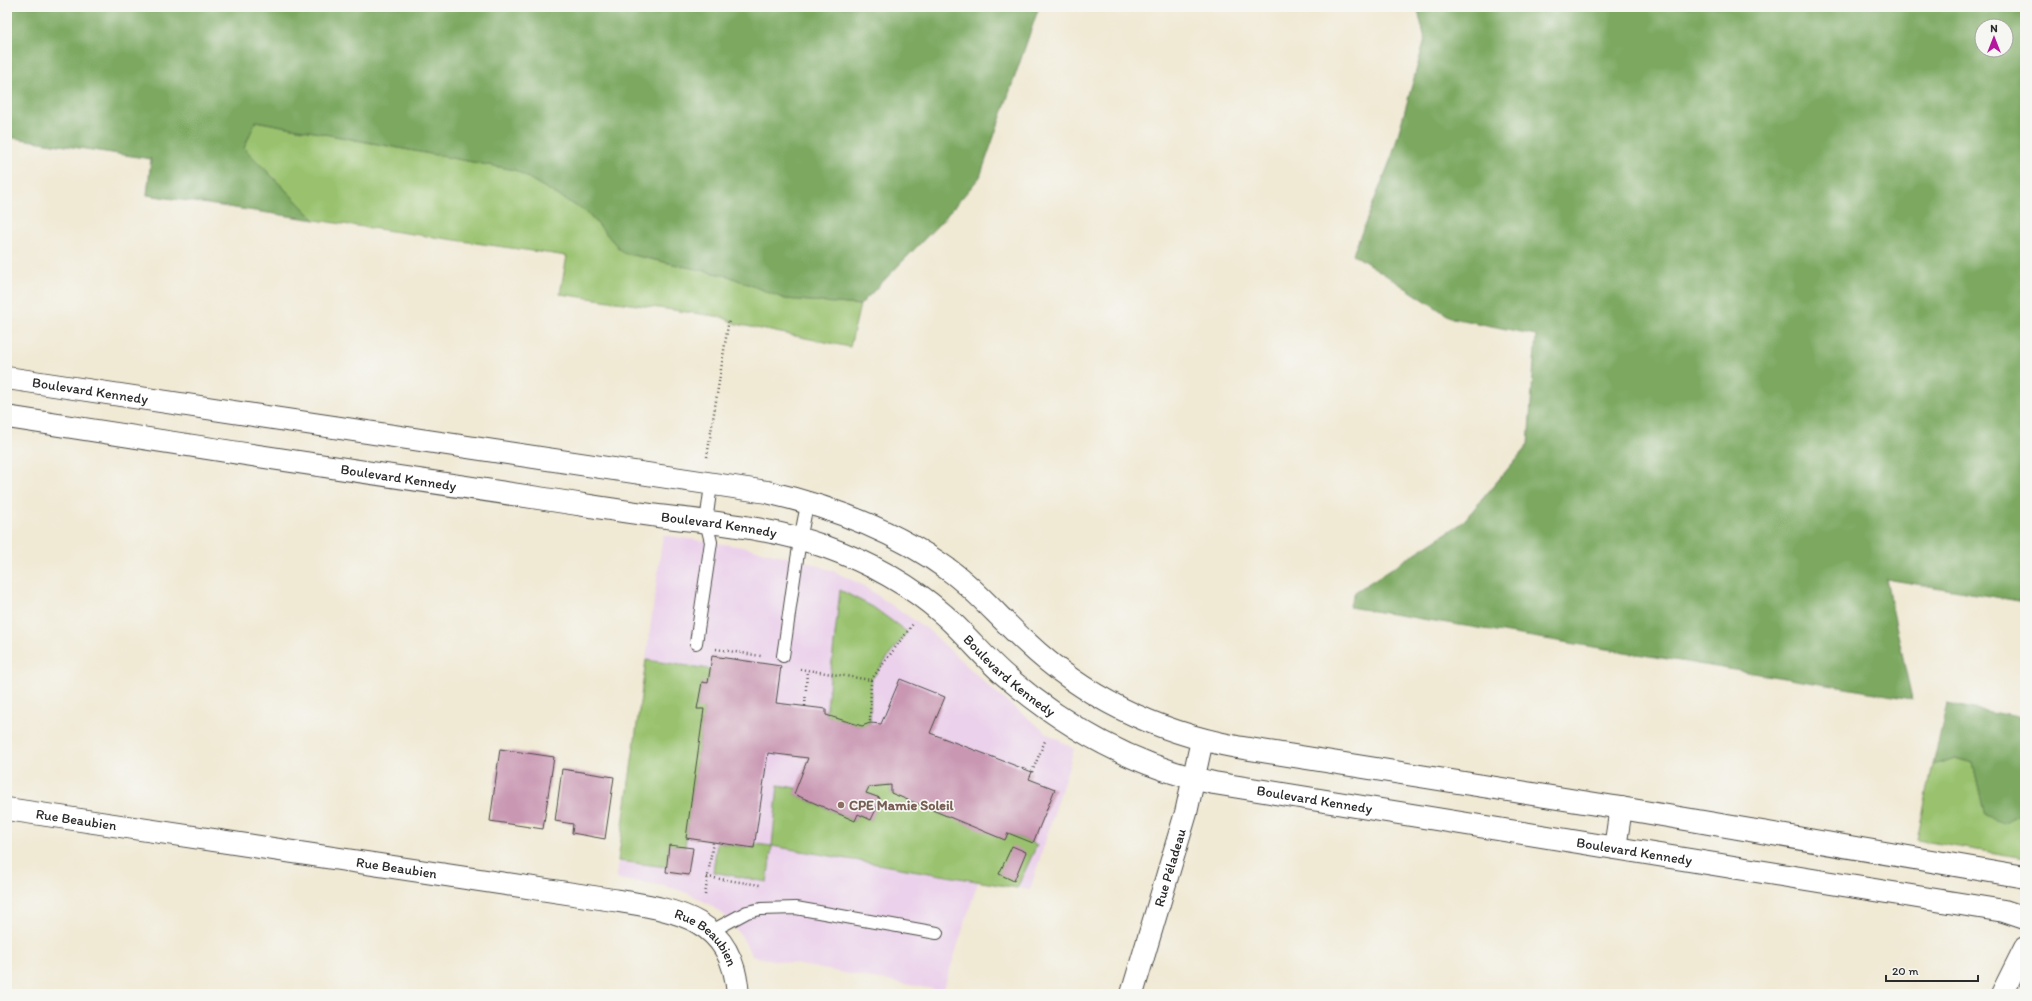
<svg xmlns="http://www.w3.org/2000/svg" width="2032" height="1001" font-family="Itim,sans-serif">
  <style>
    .built { fill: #ebd1eb }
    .green { fill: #9ac26e; stroke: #62764c }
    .forest { fill: #7ba861; stroke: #536a46; fill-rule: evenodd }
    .building { fill: #c997b2 }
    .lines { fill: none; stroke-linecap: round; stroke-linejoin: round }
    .service-casing { stroke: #494844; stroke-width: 14 }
    .minor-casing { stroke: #494844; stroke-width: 24 }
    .tertiary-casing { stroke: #494844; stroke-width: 24 }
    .path { stroke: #494844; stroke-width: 2.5; stroke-dasharray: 1 3; stroke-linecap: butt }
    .service { stroke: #fff; stroke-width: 12 }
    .minor { stroke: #fff; stroke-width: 22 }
    .tertiary { stroke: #fff; stroke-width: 22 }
    .education-dot { fill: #8d6e63; stroke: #f6f6f2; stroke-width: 1.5 }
    .labels { text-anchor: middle; stroke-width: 3.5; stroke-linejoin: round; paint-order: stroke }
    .street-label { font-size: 14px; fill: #2b2b2b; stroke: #f6f6f2 }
    .education-label { font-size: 14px; font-weight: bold; fill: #785e54; stroke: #f6f6f2; text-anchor: start }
  </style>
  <rect width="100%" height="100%" fill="#f6f6f2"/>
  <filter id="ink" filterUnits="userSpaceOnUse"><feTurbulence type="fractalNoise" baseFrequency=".025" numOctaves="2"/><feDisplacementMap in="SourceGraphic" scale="8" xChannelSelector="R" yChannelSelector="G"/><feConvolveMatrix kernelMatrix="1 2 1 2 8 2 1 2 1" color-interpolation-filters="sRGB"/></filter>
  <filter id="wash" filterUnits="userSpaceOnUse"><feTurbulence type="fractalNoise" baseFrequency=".012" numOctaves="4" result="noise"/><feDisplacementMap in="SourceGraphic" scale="16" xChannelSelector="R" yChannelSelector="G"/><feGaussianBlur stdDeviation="0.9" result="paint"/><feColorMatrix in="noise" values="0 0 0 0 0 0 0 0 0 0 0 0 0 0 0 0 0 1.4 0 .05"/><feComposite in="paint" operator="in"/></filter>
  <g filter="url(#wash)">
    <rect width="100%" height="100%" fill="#f0e9d4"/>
    <!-- built -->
    <polygon class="built" points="663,535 743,547 805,561 833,571 862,585 927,629 995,692 1048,734 1074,749 1030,890 978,882 943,991 752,956 741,935 726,917 709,904 688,893 665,886 616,879"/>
    <!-- green -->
    <g class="green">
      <polygon points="255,121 515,170 588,213 623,253 728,276 785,299 860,305 850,347 736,324 722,317 560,294 567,256 315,220 244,148"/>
      <polygon points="840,590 873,607 907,632 871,680 870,723 862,726 826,715"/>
      <polygon points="646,660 710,669 708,683 702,683 697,708 704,709 685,847 669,845 667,867 618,861"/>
      <polygon points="1955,758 1973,763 1985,816 2025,771 2025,858 1917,840 1933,765"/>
      <polygon points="778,785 796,788 794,794 854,821 858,814 871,820 880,798 866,793 869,787 891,785 891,793 1005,839 1008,833 1037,845 1017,888 772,846 767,882 713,872 717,843 754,848 755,844 772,846"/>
    </g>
    <!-- forest -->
    <g class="forest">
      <polygon points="7,7 1039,7 980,177 941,222 860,305 785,299 728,276 623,253 588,213 515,170 256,121 244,148 315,220 147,195 151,159 7,137"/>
      <path d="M 1417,7 L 2025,7 L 2025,602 L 1886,579 L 1912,699 L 1349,607 L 1355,592 L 1462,523 L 1528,445 L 1536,335 L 1452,318 L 1353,254 L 1392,156 L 1425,39 ZM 1982,26 L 2006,26 L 2006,50 L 1982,50 Z"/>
      <polygon points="1947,704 2025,718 2024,812 2004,823 1985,816 1973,763 1955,758 1933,765"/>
    </g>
    <g id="blocks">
      <!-- building -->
      <g class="building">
        <polygon points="712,656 781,666 776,703 826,709 826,715 862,726 870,723 881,724 900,679 945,697 930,733 1032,772 1029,779 1055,789 1033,843 1008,833 1005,840 891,793 891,785 869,787 866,793 880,798 878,805 871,820 858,814 855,821 794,794 808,758 768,753 754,848 686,838 704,709 697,709 702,682 708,683"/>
        <polygon points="500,749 554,757 543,829 490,821"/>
        <polygon points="562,769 614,777 605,839 572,833 573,824 555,821"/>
        <polygon points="669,845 693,848 689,875 666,872"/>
        <polygon points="1012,846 1026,852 1014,881 999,874"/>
      </g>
    </g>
  </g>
  <g filter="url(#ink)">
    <use href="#blocks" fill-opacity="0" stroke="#494844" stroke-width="1"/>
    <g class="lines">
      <defs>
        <g id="service">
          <polyline points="696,643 711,542 706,522 711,485"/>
          <path d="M 783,656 C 791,604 796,552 808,501"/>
          <polyline points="710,932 747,912 761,909 796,908 937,933"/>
        </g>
        <g id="minor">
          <path id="s1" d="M 7,809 L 613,900 C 676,910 732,917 738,994"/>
          <polyline points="1615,848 1621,808"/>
          <path id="s2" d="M 1132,994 L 1186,813 L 1202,740"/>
        </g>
        <g id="tertiary">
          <path id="s3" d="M 7,378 L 767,492 C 832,507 894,530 949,570 C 977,590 1000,619 1026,642 C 1085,698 1158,732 1237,747 L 1621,808 L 2025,877"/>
          <path id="s4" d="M 7,417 C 186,445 366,473 545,499 C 586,505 626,512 667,517 C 720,523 776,529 826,547 C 868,562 910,585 943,614 C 966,634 985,659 1008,678 C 1068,729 1136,767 1214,783 L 2004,911 L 2025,918"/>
          <polyline points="2002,994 2025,948"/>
        </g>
      </defs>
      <!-- service casing -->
      <use href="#service" class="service-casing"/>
      <!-- minor casing -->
      <use href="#minor" class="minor-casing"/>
      <!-- tertiary casing -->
      <use href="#tertiary" class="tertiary-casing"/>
      <!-- path -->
      <g class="path">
        <polyline points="707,457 729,319"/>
        <polyline points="716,649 761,656"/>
        <polyline points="800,669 871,680 870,723"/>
        <polyline points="871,680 913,624"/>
        <polyline points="805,706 807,671"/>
        <polyline points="1032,772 1045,741"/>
        <polyline points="707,877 760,885"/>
        <polyline points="705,895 713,842"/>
      </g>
      <!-- service -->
      <use href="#service" class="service"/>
      <!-- minor -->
      <use href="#minor" class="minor"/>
      <!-- tertiary -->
      <use href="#tertiary" class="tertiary"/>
    </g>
  </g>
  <!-- markers -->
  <circle class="education-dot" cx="841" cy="805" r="4"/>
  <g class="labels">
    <!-- street labels -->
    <g class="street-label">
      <text dy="5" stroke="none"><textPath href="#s3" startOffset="84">Boulevard Kennedy</textPath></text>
      <text dy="5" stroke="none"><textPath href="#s4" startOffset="396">Boulevard Kennedy</textPath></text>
      <text dy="5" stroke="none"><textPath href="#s4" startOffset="720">Boulevard Kennedy</textPath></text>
      <text dy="5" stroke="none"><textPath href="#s4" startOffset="1056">Boulevard Kennedy</textPath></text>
      <text dy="5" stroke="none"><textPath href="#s4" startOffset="1392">Boulevard Kennedy</textPath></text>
      <text dy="5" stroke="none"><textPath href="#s1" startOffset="70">Rue Beaubien</textPath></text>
      <text dy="5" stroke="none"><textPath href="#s4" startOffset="1716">Boulevard Kennedy</textPath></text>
      <text dy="5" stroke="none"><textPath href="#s1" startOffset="394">Rue Beaubien</textPath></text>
      <text dy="5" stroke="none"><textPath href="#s2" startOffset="132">Rue Péladeau</textPath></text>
      <text dy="5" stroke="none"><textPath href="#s1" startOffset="717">Rue Beaubien</textPath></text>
    </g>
    <!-- education labels -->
    <g class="education-label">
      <text x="849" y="810">CPE Mamie Soleil</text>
    </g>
  </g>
  <!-- margin -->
  <rect width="2032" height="1001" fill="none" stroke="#f6f6f2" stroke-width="24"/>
  <!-- north arrow -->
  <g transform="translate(1994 38)"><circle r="19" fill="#f6f6f2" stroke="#a5a5a2"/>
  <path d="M0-3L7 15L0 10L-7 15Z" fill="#b5179e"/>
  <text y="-6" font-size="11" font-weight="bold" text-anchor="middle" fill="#2b2b2b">N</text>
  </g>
  <!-- scale -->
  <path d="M1886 975v6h92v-6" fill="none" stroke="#2b2b2b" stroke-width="2"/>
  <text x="1892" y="975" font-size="12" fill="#2b2b2b" stroke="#f6f6f2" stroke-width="3" paint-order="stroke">20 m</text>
</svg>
